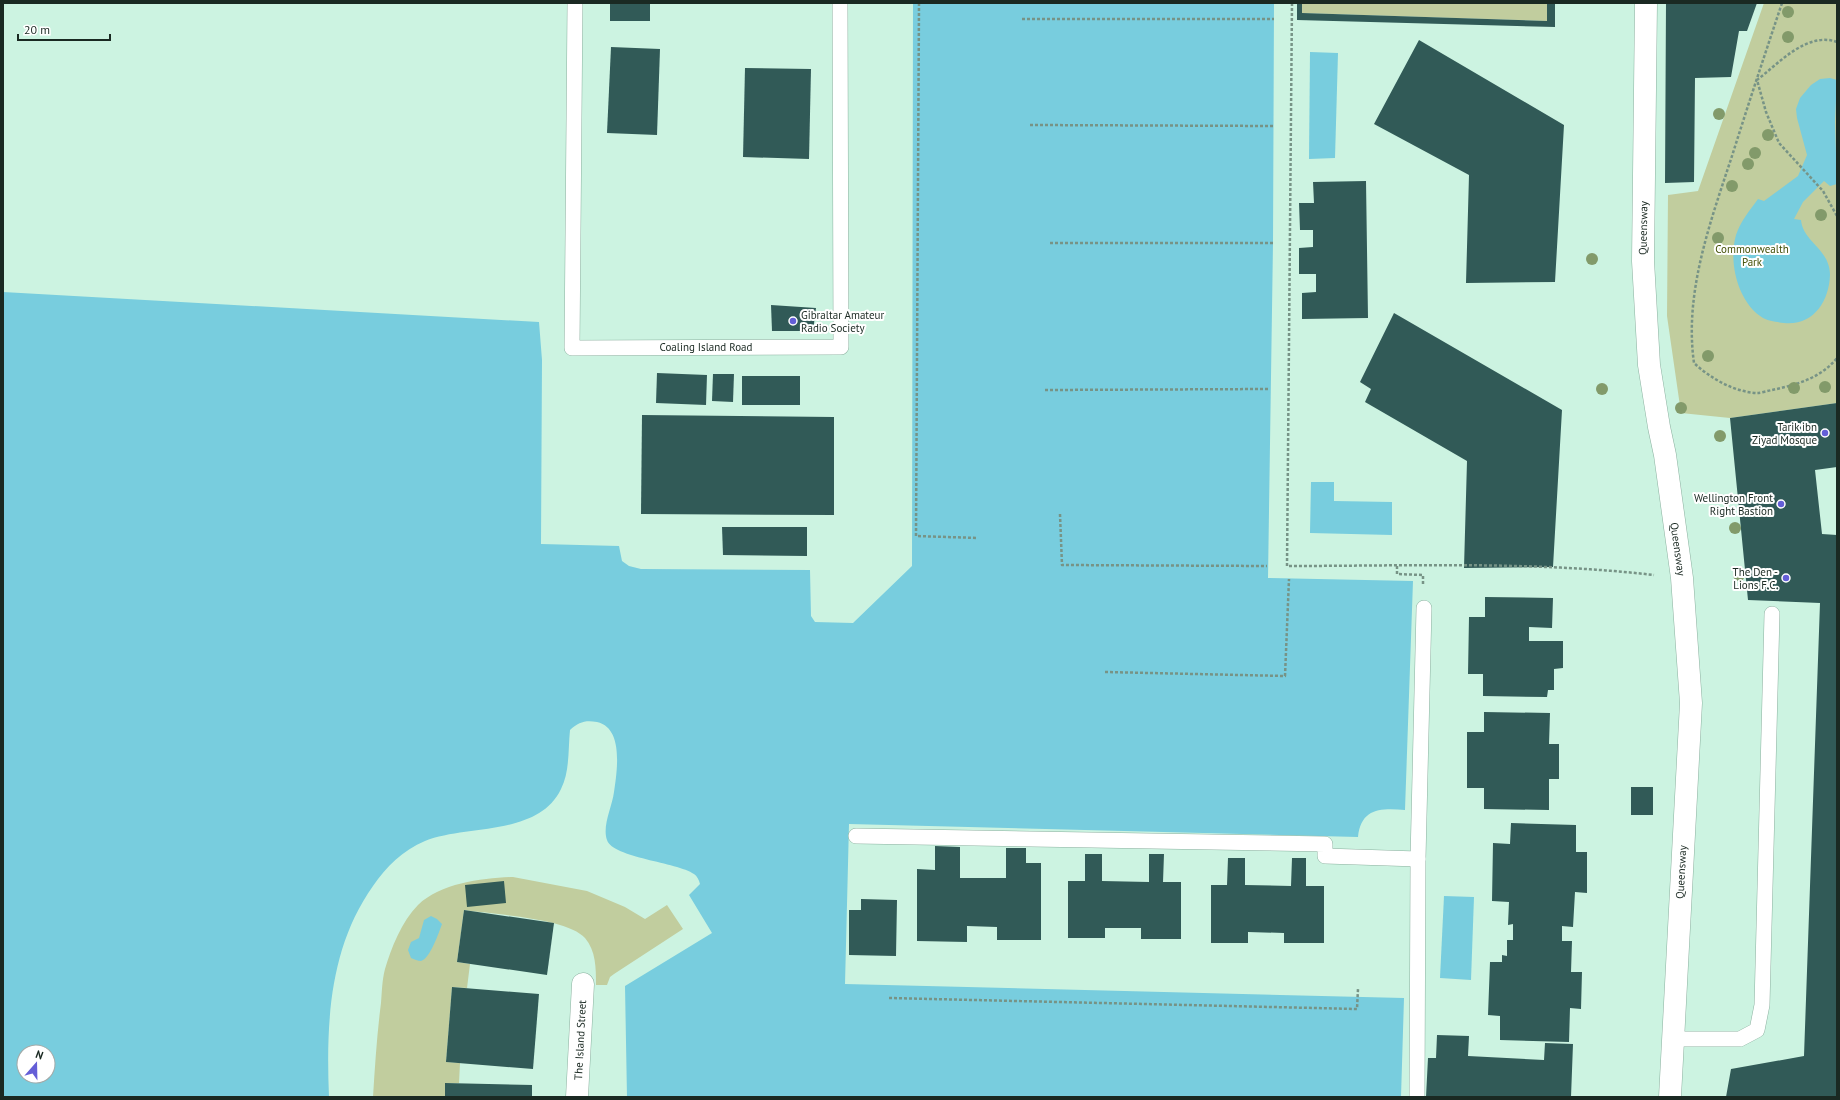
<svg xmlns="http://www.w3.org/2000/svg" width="1840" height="1100" font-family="'PT Sans',sans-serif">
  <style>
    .green { fill: #c1cd9e }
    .water { fill: #78cdde; fill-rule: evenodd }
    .building { fill: #315a57 }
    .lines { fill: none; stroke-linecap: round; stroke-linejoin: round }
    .service-casing { stroke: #8bb09f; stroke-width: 16 }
    .minor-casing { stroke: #8bb09f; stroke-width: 23 }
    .primary-casing { stroke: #8bb09f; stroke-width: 23 }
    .path { stroke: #779386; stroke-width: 2.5; stroke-dasharray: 3 2; stroke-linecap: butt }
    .service { stroke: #fff; stroke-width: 15 }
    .minor { stroke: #fff; stroke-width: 22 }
    .primary { stroke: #fff; stroke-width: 22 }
    .tree { fill: #829a6a }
    .poi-dot { fill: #645ed7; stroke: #fff; stroke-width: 1.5 }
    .labels { text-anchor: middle; stroke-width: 4; stroke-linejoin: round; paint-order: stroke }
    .street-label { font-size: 11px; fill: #1a2922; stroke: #fff }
    .park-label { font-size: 11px; fill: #455108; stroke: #fff }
    .poi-label { font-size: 11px; fill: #1a2922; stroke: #fff; text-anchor: end }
  </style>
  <rect width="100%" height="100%" fill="#ccf3e1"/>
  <!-- green -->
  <g class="green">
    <polygon points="1302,3 1547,3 1547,21 1302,13"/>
    <polygon points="1764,3 1837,3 1837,403 1730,418 1681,413 1667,316 1668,195 1698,191"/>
    <path d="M 513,877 L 587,891 L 625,907 L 645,919 L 667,905 L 683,929 L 614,974 L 610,977 L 607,985 L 596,985 C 596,968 596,951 585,938 C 568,918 491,914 464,910 L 457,962 L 470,964 L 467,988 L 452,987 L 446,1062 L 460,1063 L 459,1083 L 445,1083 L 445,1097 L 373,1097 C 375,1065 377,1034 381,1003 C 382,992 382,980 385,969 C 391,948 402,921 418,905 C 441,883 483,878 513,877 Z"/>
  </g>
  <!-- water -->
  <g class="water">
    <path d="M 913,3 L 1274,3 L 1273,243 L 1268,578 L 1413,581 L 1405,810 C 1381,808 1361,808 1358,837 L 849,824 L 845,984 L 1404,998 L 1401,1097 L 627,1097 L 625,986 L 712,933 L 689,895 L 700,884 C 699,880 697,876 694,874 C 677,862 613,858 607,840 C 602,826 612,807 614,792 C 617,771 624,728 597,722 C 585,720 579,722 570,730 C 568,749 570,771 561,789 C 538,837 466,824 425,841 C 403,850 386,867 373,886 C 329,948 326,1024 329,1097 L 3,1097 L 3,292 L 539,322 L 542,360 L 541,544 L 619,546 L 622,561 L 629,566 L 641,569 L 810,570 L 811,616 L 815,622 L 853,623 L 912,566 ZM 24,1052 L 48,1052 L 48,1076 L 24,1076 Z"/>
    <polygon points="1310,52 1338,53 1335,158 1309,159"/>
    <path d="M 1830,78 L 1837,80 L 1835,122 L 1837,184 L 1830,186 L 1824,181 L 1803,202 L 1794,219 L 1801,220 C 1803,242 1830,249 1830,275 C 1829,302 1813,326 1784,323 C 1777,322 1768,321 1763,318 C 1738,303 1728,262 1736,235 C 1740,222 1750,210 1758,199 L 1764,201 L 1798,176 L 1807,155 L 1797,118 L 1796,109 L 1800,98 L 1811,85 L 1820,79 Z"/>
    <polygon points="1311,482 1334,482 1334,501 1392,502 1392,535 1310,533"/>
    <polygon points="1444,896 1474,897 1471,980 1440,978"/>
    <path d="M 431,916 L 437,919 L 442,924 C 439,932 430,959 421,961 C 418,961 414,959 411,958 L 408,950 L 411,942 L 419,938 L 424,920 Z"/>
  </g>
  <!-- building -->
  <g class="building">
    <rect x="610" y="3" width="40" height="18"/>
    <polygon points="1297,3 1302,3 1302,13 1547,21 1547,3 1555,3 1555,27 1297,20"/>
    <polygon points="1666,3 1757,3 1747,31 1739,31 1731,77 1695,78 1694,182 1665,183"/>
    <polygon points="1419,40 1564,125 1555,282 1466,283 1469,175 1374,124"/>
    <polygon points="611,47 660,49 657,135 607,133"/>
    <polygon points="745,68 811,69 809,159 743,157"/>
    <polygon points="1366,181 1368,318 1302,319 1302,293 1316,292 1316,274 1299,274 1299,248 1313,247 1313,230 1300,230 1299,203 1314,203 1313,182"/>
    <polygon points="771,305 816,308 813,331 772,331"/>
    <polygon points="1394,313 1562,410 1553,567 1464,568 1467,461 1365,402 1371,389 1360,382"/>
    <polygon points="657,373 707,375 706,405 656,403"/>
    <polygon points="713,374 734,374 733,402 712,401"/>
    <rect x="742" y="376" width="58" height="29"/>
    <polygon points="1837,403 1837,467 1815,470 1822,534 1837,535 1837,1097 1726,1097 1731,1069 1804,1056 1820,603 1748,600 1730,418"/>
    <polygon points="642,415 834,417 834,515 641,514"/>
    <polygon points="722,527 807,527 807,556 723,555"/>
    <polygon points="1485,597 1553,598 1552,628 1529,627 1529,641 1563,641 1563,668 1554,669 1554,690 1548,690 1547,697 1483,696 1483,674 1468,674 1469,617 1485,617"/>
    <polygon points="1484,712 1550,713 1549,744 1559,744 1559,779 1549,779 1549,810 1484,809 1484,788 1467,788 1467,732 1484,732"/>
    <rect x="1631" y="787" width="22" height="28"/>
    <polygon points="1511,823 1576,825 1576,852 1587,852 1587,893 1575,892 1573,927 1562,926 1562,941 1572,941 1571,972 1582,972 1581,1009 1570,1008 1569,1042 1500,1040 1500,1016 1488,1015 1490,962 1502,962 1502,955 1507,956 1507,940 1513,940 1513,924 1508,925 1509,902 1492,901 1493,843 1510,844"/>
    <polygon points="935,846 960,847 960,878 1006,878 1006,848 1026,848 1026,863 1041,863 1041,940 997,940 997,927 967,926 967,942 917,941 917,869 935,870"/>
    <polygon points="1085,854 1102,854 1102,881 1149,882 1149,854 1164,854 1163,882 1181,882 1181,939 1141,939 1141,928 1105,928 1105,938 1068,938 1068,881 1085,881"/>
    <polygon points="1228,858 1245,858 1245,885 1291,886 1292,858 1306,858 1306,886 1324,886 1324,943 1284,943 1284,933 1248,932 1248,943 1211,943 1211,885 1227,885"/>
    <polygon points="504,881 506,903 467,907 465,885"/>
    <polygon points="861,899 897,900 896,956 849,955 849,910 861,910"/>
    <polygon points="464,910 554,923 547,975 457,962"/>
    <polygon points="452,987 539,994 533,1069 446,1062"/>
    <polygon points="1437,1035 1469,1036 1468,1056 1544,1060 1545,1043 1573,1044 1571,1097 1426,1097 1428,1058 1436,1058"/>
    <polygon points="445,1083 532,1085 532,1097 445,1097"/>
  </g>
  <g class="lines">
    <defs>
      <g id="service">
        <polyline points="575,3 572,348 841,347 840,3"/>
        <polyline points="856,836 1325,844 1325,856 1418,859"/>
        <polyline points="1673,1039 1740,1039 1757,1030 1762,1005 1772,614"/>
        <polyline points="1417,1097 1418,859 1424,608"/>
      </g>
      <polyline id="minor" points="577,1097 583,984"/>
      <polyline id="primary" points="1646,3 1643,261 1649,365 1659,427 1665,455 1682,578 1691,703 1670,1097"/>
    </defs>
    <!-- service casing -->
    <use href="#service" class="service-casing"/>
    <!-- minor casing -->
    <use href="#minor" class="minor-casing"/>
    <!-- primary casing -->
    <use href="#primary" class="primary-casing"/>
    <!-- path -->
    <g class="path">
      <polyline points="919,3 916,536 978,538"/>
      <path d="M 1292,3 L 1287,566 C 1409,566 1532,561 1654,575"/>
      <path d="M 1782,3 C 1765,54 1748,105 1732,156 C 1710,223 1684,293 1694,363 C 1710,378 1734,392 1757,393 C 1761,393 1767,391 1772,390 C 1796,385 1821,378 1837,358"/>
      <polyline points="1022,19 1274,19"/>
      <path d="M 1837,42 C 1807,31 1778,64 1757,80 L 1766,112 L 1779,143 L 1823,191 L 1837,216"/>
      <polyline points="1030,125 1274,126"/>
      <polyline points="1050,243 1273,243"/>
      <polyline points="1045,390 1270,389"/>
      <polyline points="1060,514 1062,565 1267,566"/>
      <polyline points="1397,566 1397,574 1423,575 1423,585"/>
      <polyline points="1105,672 1285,676 1289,579"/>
      <polyline points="889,998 1357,1009 1358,989"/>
    </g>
    <!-- service -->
    <use href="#service" class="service"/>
    <!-- minor -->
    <use href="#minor" class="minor"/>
    <!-- primary -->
    <use href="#primary" class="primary"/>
  </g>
  <!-- trees -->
  <g class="tree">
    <circle cx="1788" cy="12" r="6"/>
    <circle cx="1788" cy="37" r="6"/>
    <circle cx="1719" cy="114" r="6"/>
    <circle cx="1768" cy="135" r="6"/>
    <circle cx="1755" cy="153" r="6"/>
    <circle cx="1748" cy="164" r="6"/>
    <circle cx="1732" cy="186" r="6"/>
    <circle cx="1821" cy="215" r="6"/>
    <circle cx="1718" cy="238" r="6"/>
    <circle cx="1592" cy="259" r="6"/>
    <circle cx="1708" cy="356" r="6"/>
    <circle cx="1825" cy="387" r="6"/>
    <circle cx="1794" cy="388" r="6"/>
    <circle cx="1602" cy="389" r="6"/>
    <circle cx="1681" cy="408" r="6"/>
    <circle cx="1720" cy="436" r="6"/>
    <circle cx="1735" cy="528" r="6"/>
    <circle cx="1739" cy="575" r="6"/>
  </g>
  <!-- markers -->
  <g class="poi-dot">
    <circle cx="793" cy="321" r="4"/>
    <circle cx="1825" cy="433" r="4"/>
    <circle cx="1781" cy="504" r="4"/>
    <circle cx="1786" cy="578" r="4"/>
  </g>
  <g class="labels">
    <!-- street labels -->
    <g class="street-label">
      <text transform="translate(1643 228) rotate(-89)" y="4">Queensway</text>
      <text x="706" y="351">Coaling Island Road</text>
      <text transform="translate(1678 549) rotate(82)" y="4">Queensway</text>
      <text transform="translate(1681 872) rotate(-87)" y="4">Queensway</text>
      <text transform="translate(580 1040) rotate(-87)" y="4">The Island Street</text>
    </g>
    <!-- park labels -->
    <g class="park-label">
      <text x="1752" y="253">Commonwealth<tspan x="1752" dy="13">Park</tspan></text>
    </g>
    <!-- poi labels -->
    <g class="poi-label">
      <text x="801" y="319" text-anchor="start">Gibraltar Amateur<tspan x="801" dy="13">Radio Society</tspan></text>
      <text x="1817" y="431">Tarik ibn<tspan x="1817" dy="13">Ziyad Mosque</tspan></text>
      <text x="1773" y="502">Wellington Front<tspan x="1773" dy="13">Right Bastion</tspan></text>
      <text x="1778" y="576">The Den -<tspan x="1778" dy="13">Lions F.C.</tspan></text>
    </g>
  </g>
  <!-- border -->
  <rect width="1840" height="1100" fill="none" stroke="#1a2922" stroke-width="8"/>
  <!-- north arrow -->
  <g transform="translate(36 1064) rotate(20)"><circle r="19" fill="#ffffff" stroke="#a3a9a7"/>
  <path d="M0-3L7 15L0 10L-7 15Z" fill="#645ed7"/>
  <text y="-6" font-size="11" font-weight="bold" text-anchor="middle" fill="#1a2922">N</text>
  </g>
  <!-- scale -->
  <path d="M18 34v6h92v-6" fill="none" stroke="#1a2922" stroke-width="2"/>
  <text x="24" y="34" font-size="12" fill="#1a2922" stroke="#ffffff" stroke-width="3" paint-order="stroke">20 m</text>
</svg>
